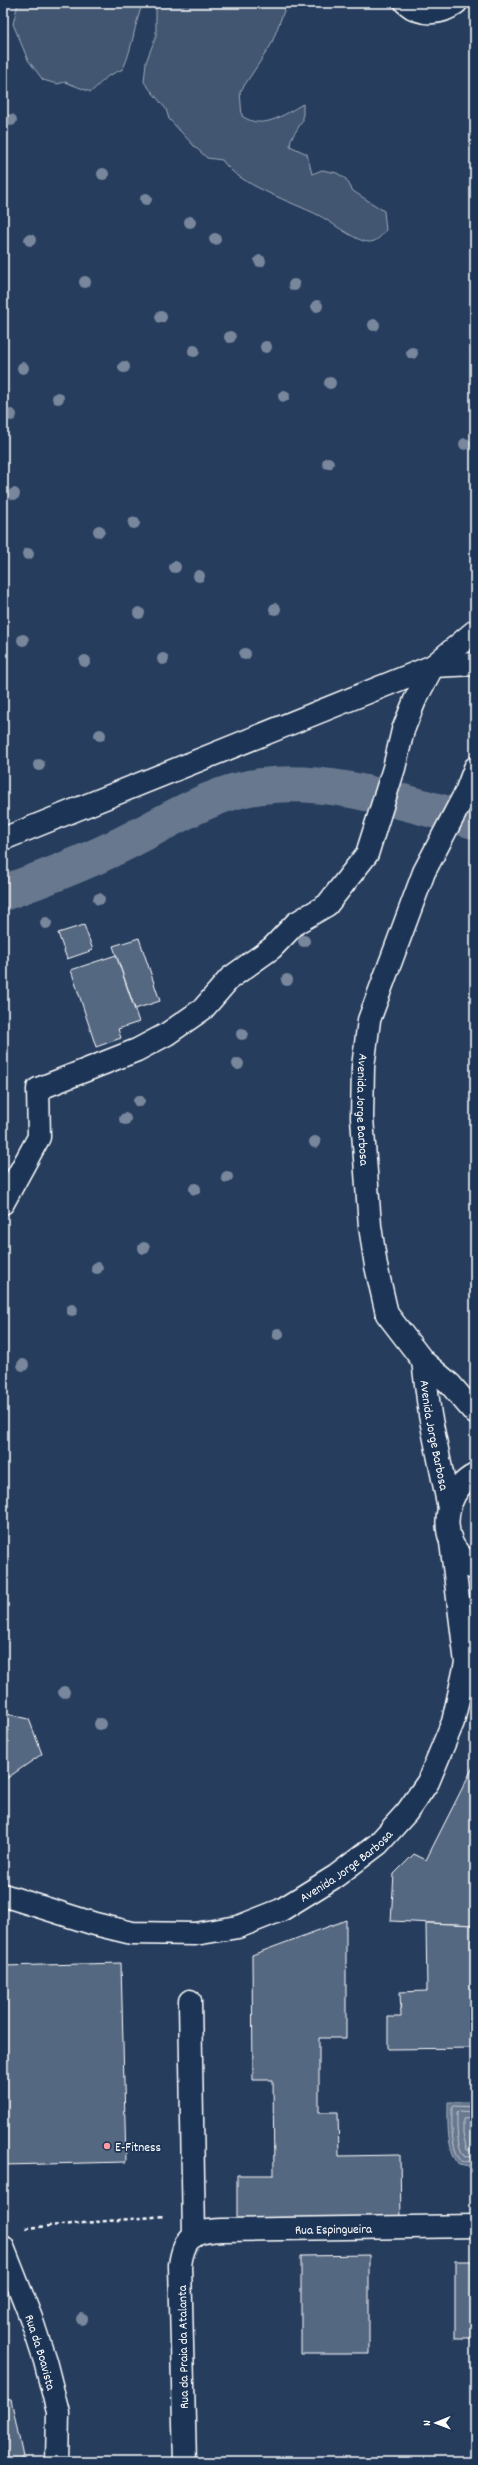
<svg xmlns="http://www.w3.org/2000/svg" width="478" height="2465" font-family="Dekko,sans-serif">
  <style>
    .green { fill: #425672; stroke: #a0aab8 }
    .water { fill: #67788e; stroke: #a4aebb }
    .lines { fill: none; stroke-linecap: round; stroke-linejoin: round }
    .shore { stroke: #c2c9d2; stroke-width: 1 }
    .canal { stroke: #67788e; stroke-width: 36 }
    .building { fill: #556781; stroke: #fff }
    .minor-casing { stroke: #fff; stroke-width: 25 }
    .path { stroke: #fff; stroke-width: 2.5; stroke-dasharray: 4 3; stroke-linecap: butt }
    .minor { stroke: #1d3557; stroke-width: 22 }
    .tree { fill: #79879c }
    .poi-dot { fill: #ff9aa2; stroke: #1d3557; stroke-width: 1.5 }
    .labels { text-anchor: middle; stroke-width: 3.5; stroke-linejoin: round; paint-order: stroke }
    .street-label { font-size: 13px; fill: #fff; stroke: #1d3557 }
    .poi-label { font-size: 13px; fill: #fff; stroke: #1d3557; text-anchor: start }
  </style>
  <rect width="100%" height="100%" fill="#263d5e"/>
  <filter id="ink" filterUnits="userSpaceOnUse"><feTurbulence type="fractalNoise" baseFrequency=".025" numOctaves="2"/><feDisplacementMap in="SourceGraphic" scale="8" xChannelSelector="R" yChannelSelector="G"/><feConvolveMatrix kernelMatrix="1 2 1 2 8 2 1 2 1" color-interpolation-filters="sRGB"/></filter>
  <g filter="url(#ink)">
    <!-- green -->
    <g class="green">
      <path d="M 18,3 L 143,3 C 134,25 133,47 123,69 L 108,76 L 91,92 L 65,82 L 57,84 L 43,80 L 28,60 L 13,24 Z"/>
      <path d="M 156,3 L 287,3 L 271,45 L 240,92 L 242,116 C 263,131 283,115 303,104 L 303,120 L 291,139 L 290,146 L 307,154 L 312,174 L 322,170 L 337,173 L 346,179 L 353,191 L 384,211 L 386,230 C 381,236 377,242 369,242 C 357,242 331,222 320,216 C 293,202 238,185 222,160 L 207,158 L 195,147 L 169,119 L 166,109 L 144,82 L 146,62 L 156,36 Z"/>
    </g>
    <!-- water -->
    <path class="water" d="M 448,2102 L 473,2102 L 475,2165 L 469,2167 L 459,2165 C 446,2147 448,2124 448,2102 Z"/>
    <g class="lines">
      <!-- shore -->
      <g class="shore">
        <path d="M 475,2107 L 454,2106 L 452,2108 C 452,2125 450,2148 462,2162 L 475,2161"/>
        <path d="M 475,2112 L 459,2111 L 457,2113 C 457,2126 456,2147 465,2157 L 475,2156"/>
        <polyline points="475,2118 463,2119 463,2134 467,2150 475,2150"/>
      </g>
      <!-- canal -->
      <path class="canal" d="M 3,893 C 40,880 77,866 112,849 C 160,827 208,792 262,786 C 334,777 406,804 475,821"/>
    </g>
    <!-- building -->
    <g class="building">
      <polygon points="84,925 93,950 67,959 58,933"/>
      <polygon points="139,938 160,1001 135,1009 113,946"/>
      <polygon points="116,955 139,1022 118,1029 121,1038 96,1047 71,970"/>
      <polygon points="3,1132 5,1144 3,1157"/>
      <polygon points="3,1713 29,1719 42,1754 3,1781"/>
      <polygon points="475,1763 475,1925 391,1921 394,1874 414,1854 426,1860"/>
      <polygon points="346,1920 346,2038 319,2038 319,2112 338,2112 339,2156 400,2155 401,2221 237,2222 237,2175 274,2175 273,2080 253,2080 252,1955"/>
      <polygon points="426,1923 475,1925 475,2048 388,2049 388,2017 401,2017 400,1992 427,1991"/>
      <polygon points="121,1963 126,2162 4,2165 3,1966"/>
      <polygon points="369,2255 369,2354 301,2354 301,2256"/>
      <rect x="455" y="2261" width="20" height="77"/>
      <polygon points="3,2398 11,2399 24,2462 3,2462"/>
    </g>
    <g class="lines">
      <defs>
        <g id="minor">
          <path d="M 406,3 C 421,16 441,15 456,3"/>
          <polyline points="433,666 475,631"/>
          <polyline points="433,666 475,664"/>
          <path id="s1" d="M 475,768 L 466,792 L 424,872 L 369,1020 L 363,1067 L 362,1118 L 370,1226 L 376,1266 L 387,1314 L 423,1361 L 450,1384 L 475,1413"/>
          <polyline points="3,839 433,666 415,700 403,730 394,768 367,854 327,905 296,923 272,948 230,978 203,1009 167,1034 137,1050 38,1089 39,1137 3,1203"/>
          <path id="s2" d="M 423,1361 L 430,1415 L 449,1508"/>
          <path d="M 475,1475 C 451,1487 442,1517 451,1541 C 455,1553 466,1561 475,1569"/>
          <path id="s3" d="M 3,1895 L 95,1924 L 132,1933 L 195,1934 L 238,1927 L 281,1910 L 336,1876 L 378,1844 L 407,1812 L 428,1782 L 453,1722 L 466,1663 L 451,1542"/>
          <polyline points="190,2001 194,2236"/>
          <path id="s4" d="M 3,2247 L 31,2318 L 45,2361 L 58,2412 L 57,2462"/>
          <path id="s5" d="M 185,2462 L 180,2265 C 184,2236 194,2231 222,2230 L 475,2226"/>
        </g>
      </defs>
      <!-- minor casing -->
      <use href="#minor" class="minor-casing"/>
      <!-- path -->
      <polyline class="path" points="26,2228 165,2216"/>
      <!-- minor -->
      <use href="#minor" class="minor"/>
    </g>
    <!-- trees -->
    <g class="tree">
      <circle cx="11" cy="120" r="6"/>
      <circle cx="103" cy="174" r="6"/>
      <circle cx="146" cy="199" r="6"/>
      <circle cx="190" cy="222" r="6"/>
      <circle cx="215" cy="239" r="6"/>
      <circle cx="30" cy="240" r="6"/>
      <circle cx="260" cy="261" r="6"/>
      <circle cx="85" cy="282" r="6"/>
      <circle cx="294" cy="285" r="6"/>
      <circle cx="317" cy="306" r="6"/>
      <circle cx="161" cy="317" r="6"/>
      <circle cx="374" cy="325" r="6"/>
      <circle cx="230" cy="337" r="6"/>
      <circle cx="266" cy="347" r="6"/>
      <circle cx="194" cy="351" r="6"/>
      <circle cx="412" cy="353" r="6"/>
      <circle cx="124" cy="367" r="6"/>
      <circle cx="23" cy="368" r="6"/>
      <circle cx="330" cy="383" r="6"/>
      <circle cx="284" cy="396" r="6"/>
      <circle cx="58" cy="398" r="6"/>
      <circle cx="11" cy="415" r="6"/>
      <circle cx="465" cy="444" r="6"/>
      <circle cx="328" cy="463" r="6"/>
      <circle cx="14" cy="494" r="6"/>
      <circle cx="134" cy="523" r="6"/>
      <circle cx="99" cy="531" r="6"/>
      <circle cx="28" cy="554" r="6"/>
      <circle cx="175" cy="567" r="6"/>
      <circle cx="199" cy="576" r="6"/>
      <circle cx="275" cy="609" r="6"/>
      <circle cx="139" cy="613" r="6"/>
      <circle cx="23" cy="640" r="6"/>
      <circle cx="245" cy="654" r="6"/>
      <circle cx="163" cy="659" r="6"/>
      <circle cx="85" cy="661" r="6"/>
      <circle cx="100" cy="735" r="6"/>
      <circle cx="39" cy="765" r="6"/>
      <circle cx="99" cy="899" r="6"/>
      <circle cx="46" cy="923" r="6"/>
      <circle cx="304" cy="941" r="6"/>
      <circle cx="287" cy="980" r="6"/>
      <circle cx="242" cy="1034" r="6"/>
      <circle cx="238" cy="1064" r="6"/>
      <circle cx="139" cy="1101" r="6"/>
      <circle cx="125" cy="1119" r="6"/>
      <circle cx="315" cy="1142" r="6"/>
      <circle cx="227" cy="1177" r="6"/>
      <circle cx="195" cy="1189" r="6"/>
      <circle cx="144" cy="1248" r="6"/>
      <circle cx="97" cy="1268" r="6"/>
      <circle cx="72" cy="1310" r="6"/>
      <circle cx="278" cy="1334" r="6"/>
      <circle cx="23" cy="1365" r="6"/>
      <circle cx="64" cy="1692" r="6"/>
      <circle cx="100" cy="1724" r="6"/>
      <circle cx="82" cy="2319" r="6"/>
    </g>
  </g>
  <!-- markers -->
  <circle class="poi-dot" cx="107" cy="2146" r="4"/>
  <g class="labels">
    <!-- street labels -->
    <g class="street-label">
      <text dy="5" stroke="none"><textPath href="#s1" startOffset="364">Avenida Jorge Barbosa</textPath></text>
      <text dy="5" stroke="none"><textPath href="#s2" startOffset="75">Avenida Jorge Barbosa</textPath></text>
      <text dy="5" stroke="none"><textPath href="#s3" startOffset="366">Avenida Jorge Barbosa</textPath></text>
      <text dy="5" stroke="none"><textPath href="#s5" startOffset="371">Rua Espingueira</textPath></text>
      <text transform="translate(182 2347) rotate(-91)" y="5">Rua da Praia da Atalanta</text>
      <text dy="5" stroke="none"><textPath href="#s4" startOffset="112">Rua da Boavista</textPath></text>
    </g>
    <!-- poi labels -->
    <g class="poi-label">
      <text x="115" y="2151">E-Fitness</text>
    </g>
  </g>
  <!-- margin -->
  <rect width="478" height="2465" fill="none" stroke="#1d3557" stroke-width="16"/>
  <rect x="8" y="8" width="462" height="2449" fill="none" stroke="#fff" stroke-width="1.5" filter="url(#ink)"/>
  <!-- north arrow -->
  <g transform="translate(436 2423) rotate(269)" stroke="#1d3557" stroke-width="3" paint-order="stroke">
  <path d="M0-3L7 15L0 10L-7 15Z" fill="#ffffff"/>
  <text y="-6" font-size="11" font-weight="bold" text-anchor="middle" fill="#ffffff">N</text>
  </g>
</svg>
